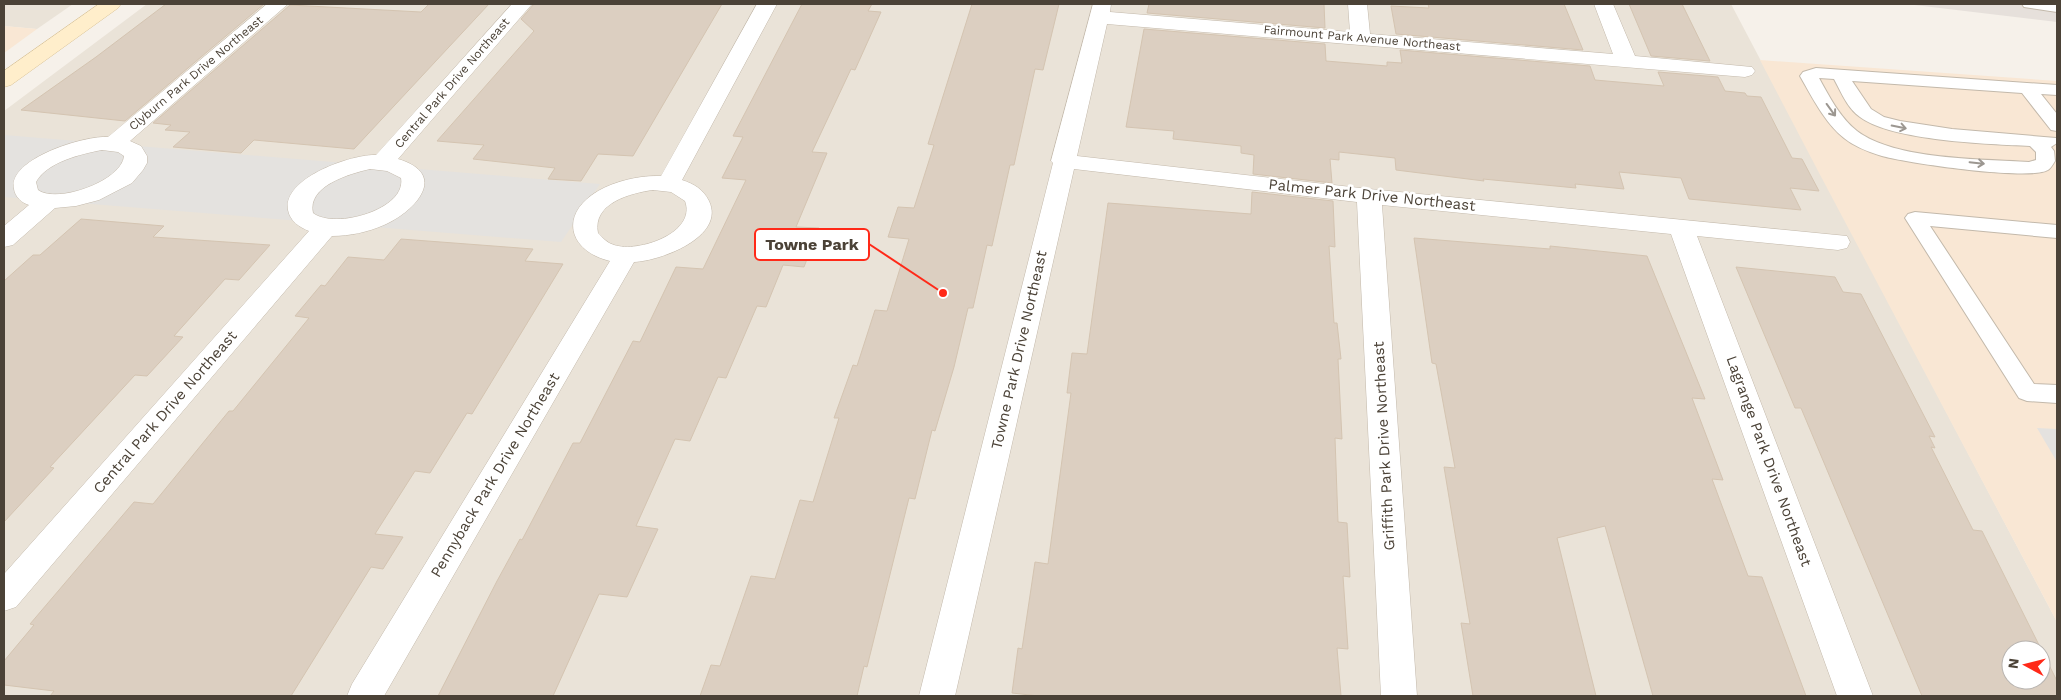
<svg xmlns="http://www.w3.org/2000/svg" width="2061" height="700" font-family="'Work Sans',sans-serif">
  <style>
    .residential { fill: #eae3d8; fill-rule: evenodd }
    .commercial { fill: #f9e7d4 }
    .industrial { fill: #e6e0db }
    .parking { fill: #e4e2df }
    .building { fill: #dccfc1; stroke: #d4c4b1; fill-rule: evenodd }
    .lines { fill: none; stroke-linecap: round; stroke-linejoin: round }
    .lane-casing { stroke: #c3b9ab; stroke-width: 2 }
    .street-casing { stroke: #c3b9ab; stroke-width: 1 }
    .secondary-casing { stroke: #dac396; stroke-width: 1 }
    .lane { fill: #fff; fill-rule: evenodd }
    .street { fill: #fff; fill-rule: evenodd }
    .secondary { fill: #ffeecb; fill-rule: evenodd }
    .oneway { stroke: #9c9791 }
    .labels { text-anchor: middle; stroke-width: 5; stroke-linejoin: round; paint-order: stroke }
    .far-street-label { font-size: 12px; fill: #4b4237; stroke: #fff }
    .street-label { font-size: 15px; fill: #4b4237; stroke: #fff }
    .leader { fill: none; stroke: #ff2918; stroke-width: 2 }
    .callout-dot { fill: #ff2918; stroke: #fff; stroke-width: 2 }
    .callout { fill: #fff; stroke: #ff2918; stroke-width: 2 }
    .callout-label { font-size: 16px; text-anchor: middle; font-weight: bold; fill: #4b4237 }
  </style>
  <rect width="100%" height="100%" fill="#f6f1ea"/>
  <!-- residential -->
  <g class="residential">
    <polygon points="4,4 73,4 37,29 4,26"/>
    <path d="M 147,4 L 1731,4 L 2057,622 L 2057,696 L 4,696 L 4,111 ZM 2011,650 L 2041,650 L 2041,680 L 2011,680 Z"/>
  </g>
  <!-- commercial -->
  <g class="commercial">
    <polygon points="4,26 37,29 4,53"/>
    <polygon points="1760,60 2057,81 2057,622 1817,169"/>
  </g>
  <!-- industrial -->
  <polygon class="industrial" points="1906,4 2057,4 2057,22"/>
  <!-- parking -->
  <g class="parking">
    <polygon points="4,135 600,184 561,242 4,197"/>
    <polygon points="2037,428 2057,429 2057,462"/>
  </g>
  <!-- building -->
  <g class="building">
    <polygon points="166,4 264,4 125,121 21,110 96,57"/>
    <polygon points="429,4 489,4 354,149 254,140 241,153 173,147 190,132 165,130 171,125 153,123 290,5 421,12"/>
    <polygon points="534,4 722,4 633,156 598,154 581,181 548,179 555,168 473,159 484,145 437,141 534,31 521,19"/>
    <polygon points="802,4 872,4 868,11 881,12 855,70 851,69 812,152 827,153 796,227 819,228 804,267 783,265 766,307 757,306 726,378 718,377 690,441 675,439 636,526 658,529 627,597 599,594 553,696 438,696 497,581 520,539 522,540 573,443 580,443 633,341 640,342 676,267 703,269 746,180 722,178 743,137 733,136"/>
    <polygon points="972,4 1059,4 1043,70 1035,69 1014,165 1010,165 992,246 987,245 973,308 968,308 954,367 935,431 932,430 915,499 909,498 867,667 864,666 857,696 700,696 711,665 720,666 751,576 775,579 800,500 813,502 839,418 834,418 853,365 857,366 875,310 887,311 909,239 888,237 898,207 914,208 934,145 928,144"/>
    <polygon points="1149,4 1324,4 1325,28 1147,13"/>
    <polygon points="1428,4 1564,4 1583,50 1396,34 1391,6 1429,8"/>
    <polygon points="1629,4 1682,4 1710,61 1651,56"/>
    <polygon points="1144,29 1325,44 1326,61 1387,66 1387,62 1402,63 1400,50 1590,66 1595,80 1664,86 1658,72 1718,77 1725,91 1745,93 1747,96 1761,97 1792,158 1802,159 1819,191 1790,188 1801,210 1689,199 1681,178 1619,172 1624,189 1575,184 1576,188 1483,179 1484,181 1396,170 1395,158 1339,152 1339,160 1330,159 1332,183 1253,174 1254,155 1241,153 1241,146 1173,139 1174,131 1126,127"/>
    <polygon points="1252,192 1333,201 1335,247 1329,246 1334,323 1337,323 1341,359 1338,359 1342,439 1335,438 1338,522 1347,523 1350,577 1343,576 1348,649 1337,648 1341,696 1039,696 1012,693 1018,648 1022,649 1035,562 1048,564 1071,393 1067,393 1072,353 1087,354 1108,203 1251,214"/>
    <polygon points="81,219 164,226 153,237 270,245 239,280 225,279 174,336 183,337 147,376 135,375 50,467 54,468 4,522 4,281 33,255 40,255"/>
    <polygon points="1414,238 1550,249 1550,246 1647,256 1705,399 1692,398 1723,480 1712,479 1748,576 1762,577 1806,696 1653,696 1605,526 1557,538 1596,696 1473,696 1461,623 1470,624 1444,467 1455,468 1436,364 1432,363"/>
    <polygon points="401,239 533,249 525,261 563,264 472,414 467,413 430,473 415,471 375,534 403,537 383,569 371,567 291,696 50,696 54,691 4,685 4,661 34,625 30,624 134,502 153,504 229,411 233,411 309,318 295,316 321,285 325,286 348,257 384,260"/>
    <path d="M 1736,267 L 1835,277 L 1843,292 L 1861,294 L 1935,437 L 1929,436 L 1935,448 L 1931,447 L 1973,530 L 1982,531 L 2057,681 L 2057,696 L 1922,696 L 1801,408 L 1795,408 ZM 2011,650 L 2041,650 L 2041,680 L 2011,680 Z"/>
  </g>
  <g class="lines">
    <defs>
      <g id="lane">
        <polygon points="2022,4 2057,4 2057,12 2024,7"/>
        <path d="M 1816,68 L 2057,85 L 2057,95 L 2041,94 L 2057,114 L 2057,131 L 2051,130 L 2022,93 L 1852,81 L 1871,109 L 1884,117 L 1900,121 L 1952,129 L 2056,138 L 2057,143 L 2051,147 L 2054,151 L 2055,161 C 2053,164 2051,168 2048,170 C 2029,181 1907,163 1882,156 C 1869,152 1855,147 1844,138 C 1825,123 1812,97 1800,76 L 1803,72 ZM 1819,78 L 1834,79 C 1841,92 1848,109 1860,117 C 1892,141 1989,144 2030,146 L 2036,152 L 2036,160 L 2029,162 C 1982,159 1895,160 1857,131 C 1840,118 1829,96 1819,78 Z"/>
        <polygon points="1915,212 2057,225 2057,238 1930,226 2034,384 2057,385 2057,403 2027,401 2019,398 1905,218 1908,214"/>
      </g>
      <g id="street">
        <path d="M 267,4 L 288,4 L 130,141 L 141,146 L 147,156 L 147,163 L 143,170 L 132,183 L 99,200 L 76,206 L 55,208 L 13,245 L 4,247 L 4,226 L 29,205 C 22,203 15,197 14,189 C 7,159 85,135 108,137 ZM 102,150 L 118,152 L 124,156 C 122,181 57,204 38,190 L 36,182 C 47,162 81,154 102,150 Z"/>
        <path d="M 512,4 L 532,4 L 398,159 C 449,174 416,211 384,225 C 368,232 350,236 332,236 L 16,607 L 4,611 L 4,574 L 309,231 C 299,227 290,221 288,210 C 282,178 352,154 376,155 ZM 370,169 L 387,171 L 401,178 C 407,209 335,230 313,213 C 307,186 349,174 370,169 Z"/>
        <path d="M 757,4 L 777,4 L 682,180 C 694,184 703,189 709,201 C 726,237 660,261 634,262 L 384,696 L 347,696 L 352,684 L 610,261 C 568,251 559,214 598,191 C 615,181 641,175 661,176 ZM 653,190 L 671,192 L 685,201 C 697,233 638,253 614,245 C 607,243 603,238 598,233 C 592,203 631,193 653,190 Z"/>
        <polygon points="1093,4 1111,4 1110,12 1350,32 1348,4 1367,4 1370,34 1613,54 1594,4 1613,4 1635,56 1752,67 1755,71 1752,75 1745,77 1107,24 1077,156 1369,189 1847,236 1850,242 1847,248 1838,250 1697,236 1873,696 1837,696 1671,234 1382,205 1417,696 1381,696 1357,202 1074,169 955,696 919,696 1053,163 1051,161"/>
      </g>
      <polygon id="secondary" points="99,4 121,4 118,8 11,85 4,87 4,71"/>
    </defs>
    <!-- lane casing -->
    <use href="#lane" class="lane-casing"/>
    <!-- street casing -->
    <use href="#street" class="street-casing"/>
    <!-- secondary casing -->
    <use href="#secondary" class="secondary-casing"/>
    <!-- lane -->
    <use href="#lane" class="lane"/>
    <!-- street -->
    <use href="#street" class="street"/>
    <!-- secondary -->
    <use href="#secondary" class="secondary"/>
  </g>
  <!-- one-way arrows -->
  <defs><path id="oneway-shaft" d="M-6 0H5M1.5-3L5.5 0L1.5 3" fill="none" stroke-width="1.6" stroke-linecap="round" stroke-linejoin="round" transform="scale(1.25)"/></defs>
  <g class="oneway">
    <use href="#oneway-shaft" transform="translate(1831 110) rotate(54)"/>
    <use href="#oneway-shaft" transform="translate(1899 127) rotate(11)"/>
    <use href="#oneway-shaft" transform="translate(1977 163) rotate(6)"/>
  </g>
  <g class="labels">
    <!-- far-street labels -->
    <g class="far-street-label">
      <text transform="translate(1362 38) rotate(5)" y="4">Fairmount Park Avenue Northeast</text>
      <text transform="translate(196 73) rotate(-40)" y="4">Clyburn Park Drive Northeast</text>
      <text transform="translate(452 83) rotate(-49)" y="4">Central Park Drive Northeast</text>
    </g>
    <!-- street labels -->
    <g class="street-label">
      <text transform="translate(1372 195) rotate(6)" y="5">Palmer Park Drive Northeast</text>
      <text transform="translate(1019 350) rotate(-77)" y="5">Towne Park Drive Northeast</text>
      <text transform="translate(165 412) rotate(-49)" y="5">Central Park Drive Northeast</text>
      <text transform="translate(1384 446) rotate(-93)" y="5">Griffith Park Drive Northeast</text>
      <text transform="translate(1769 461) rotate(70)" y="5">Lagrange Park Drive Northeast</text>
      <text transform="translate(495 475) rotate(-59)" y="5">Pennyback Park Drive Northeast</text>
    </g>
  </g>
  <!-- callouts -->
  <path class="leader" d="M943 293L869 244"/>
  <circle class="callout-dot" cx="943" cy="293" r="5"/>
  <rect class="callout" x="755" y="229" width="114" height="31" rx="5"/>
  <g class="callout-label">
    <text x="812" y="250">Towne Park</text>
  </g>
  <!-- border -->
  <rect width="2061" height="700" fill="none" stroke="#4b4237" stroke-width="10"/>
  <!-- north arrow -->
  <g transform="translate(2026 665) rotate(277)"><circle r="24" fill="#ffffff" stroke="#b7b3af"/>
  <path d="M0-4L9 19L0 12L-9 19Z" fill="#ff2918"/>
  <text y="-8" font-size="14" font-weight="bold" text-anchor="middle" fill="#4b4237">N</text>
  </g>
</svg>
